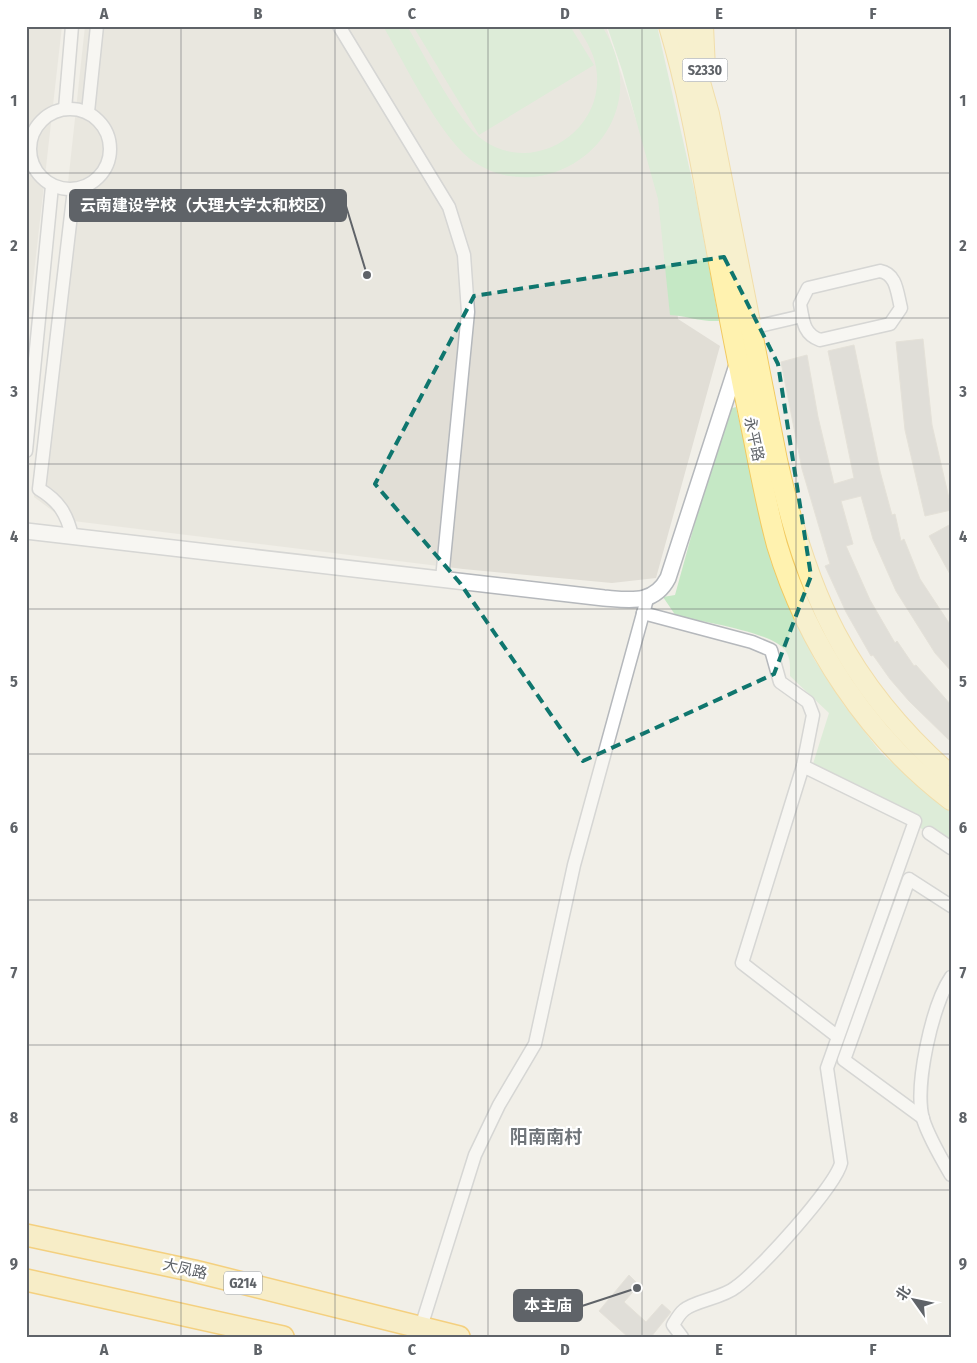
<svg xmlns="http://www.w3.org/2000/svg" width="977" height="1363" font-family="'Fira Sans Condensed','Noto Sans SC',sans-serif">
  <style>
    .education { fill: #e1ded6 }
    .green { fill: #c5e8c5 }
    .building { fill: #cccac5; stroke: #d6d1c6 }
    .lines { fill: none; stroke-linecap: round; stroke-linejoin: round }
    .minor-casing { stroke: #b5b8bc; stroke-width: 15 }
    .tertiary-casing { stroke: #b5b8bc; stroke-width: 18 }
    .primary-casing { stroke: #f2c960; stroke-width: 22 }
    .trunk-casing { stroke: #f9ab00; stroke-width: 24 }
    .minor { stroke: #fff; stroke-width: 12 }
    .tertiary { stroke: #fff; stroke-width: 15 }
    .primary { stroke: #fff2af; stroke-width: 20 }
    .trunk { stroke: #feeaa1; stroke-width: 21 }
    .marked { fill: none; stroke: #0f766e; stroke-width: 4; stroke-dasharray: 10 6; stroke-linejoin: round }
    .grid { fill: none; stroke: #5f6368; stroke-width: 1; stroke-opacity: 0.55 }
    .labels { text-anchor: middle; stroke-width: 4.5; stroke-linejoin: round; paint-order: stroke }
    .shield { fill: #fff; stroke: #8f9295; stroke-width: 1 }
    .shield-label { font-size: 14px; font-weight: bold; fill: #5f6368 }
    .street-label { font-size: 15px; fill: #5f6368; stroke: #fff }
    .quarter-label { font-size: 18px; font-weight: bold; fill: #70757a; stroke: #fff }
    .leader { fill: none; stroke: #5f6368; stroke-width: 2 }
    .callout-dot { fill: #5f6368; stroke: #fff; stroke-width: 2 }
    .callout { fill: #5f6368; stroke: #5f6368; stroke-width: 2 }
    .callout-label { font-size: 16px; text-anchor: middle; font-weight: bold; fill: #fff }
    .neatline { fill: none; stroke: #5f6368; stroke-width: 2 }
    .grid-label { font-size: 16px; text-anchor: middle; font-weight: bold; fill: #5f6368 }
  </style>
  <rect width="100%" height="100%" fill="#f1efe8"/>
  <!-- education -->
  <g class="education">
    <polygon points="26,26 62,26 26,344"/>
    <polygon points="85,26 606,26 672,232 678,319 720,346 656,578 612,583 463,569 65,520 34,497"/>
  </g>
  <!-- green -->
  <g class="green">
    <path d="M 383,26 L 407,26 C 425,56 457,121 483,140 C 532,175 601,134 597,75 C 596,56 587,42 577,26 L 602,26 C 614,46 622,67 620,91 C 614,161 531,202 473,161 C 440,138 404,62 383,26 Z"/>
    <polygon points="413,26 570,26 594,65 479,135"/>
    <path d="M 607,26 L 657,26 L 697,202 L 719,321 C 701,322 687,316 670,315 L 658,199 L 622,70 Z"/>
    <path d="M 736,407 L 771,562 L 814,659 L 844,705 L 881,753 L 951,813 L 951,848 L 916,825 L 812,767 L 829,713 L 790,676 C 790,667 791,658 785,650 C 772,632 699,621 676,616 L 663,597 L 675,595 L 726,410 Z"/>
  </g>
  <!-- building -->
  <g class="building">
    <polygon points="923,339 932,425 951,507 951,510 925,516 905,430 896,342"/>
    <polygon points="854,345 880,471 892,515 895,514 901,541 904,539 920,579 951,626 951,671 935,653 896,591 873,539 861,496 841,501 853,544 846,546 870,600 895,643 897,641 914,666 916,665 951,705 951,742 909,701 890,679 873,655 871,656 846,612 825,566 830,564 802,469 781,362 807,355 818,417 834,484 854,478 828,351"/>
    <polygon points="951,524 951,576 929,536"/>
    <polygon points="629,1275 639,1285 624,1302 646,1322 662,1304 671,1312 651,1337 628,1337 599,1311"/>
  </g>
  <g class="lines">
    <defs>
      <g id="minor">
        <polyline points="339,26 449,207 464,255 468,312 442,579"/>
        <circle cx="70" cy="149" r="40"/>
        <polyline points="65,109 72,26"/>
        <polyline points="88,112 97,26"/>
        <path d="M 880,271 C 897,274 897,293 901,308 L 890,324 L 820,340 C 803,334 803,320 800,304 L 808,288 Z"/>
        <polyline points="746,329 802,316"/>
        <polyline points="26,451 52,186"/>
        <path d="M 72,536 C 67,514 59,501 39,489 L 74,189"/>
        <polyline points="643,613 752,642 771,650 780,682 808,702 813,715 803,766"/>
        <polyline points="929,833 951,848"/>
        <path d="M 951,977 C 932,1005 914,1087 923,1119 C 929,1138 941,1158 951,1175"/>
        <polyline points="923,1118 844,1060 909,879 951,906"/>
        <polyline points="421,1327 475,1155 499,1105 535,1044 574,865 647,599"/>
        <path d="M 682,1337 L 673,1325 C 676,1320 679,1314 684,1310 C 694,1301 723,1298 736,1287 C 758,1272 836,1186 841,1163 L 827,1068 L 915,821 L 803,766 L 742,963 L 838,1037"/>
      </g>
      <path id="tertiary" d="M 26,531 L 604,598 C 630,600 654,605 668,578 L 738,362"/>
      <g id="primary">
        <path d="M 669,26 C 687,86 698,147 709,208 C 722,280 736,353 751,425 C 759,464 766,505 777,545 C 807,644 868,737 951,800"/>
        <path d="M 684,26 L 709,114 L 777,460 C 806,593 846,684 951,776"/>
        <polyline points="703,26 705,69"/>
      </g>
      <g id="trunk">
        <polyline points="26,1235 194,1271 459,1337"/>
        <polyline points="26,1280 283,1337"/>
      </g>
    </defs>
    <!-- minor casing -->
    <use href="#minor" class="minor-casing"/>
    <!-- tertiary casing -->
    <use href="#tertiary" class="tertiary-casing"/>
    <!-- primary casing -->
    <use href="#primary" class="primary-casing"/>
    <!-- trunk casing -->
    <use href="#trunk" class="trunk-casing"/>
    <!-- minor -->
    <use href="#minor" class="minor"/>
    <!-- tertiary -->
    <use href="#tertiary" class="tertiary"/>
    <!-- primary -->
    <use href="#primary" class="primary"/>
    <!-- trunk -->
    <use href="#trunk" class="trunk"/>
  </g>
  <!-- marked area -->
  <path d="M0 0H977V1363H0ZM 724,257 L 778,364 L 811,576 L 774,674 L 583,761 L 460,583 L 375,484 L 474,296 Z" fill="#f1efe8" fill-opacity=".55" fill-rule="evenodd"/>
  <path class="marked" d="M 724,257 L 778,364 L 811,576 L 774,674 L 583,761 L 460,583 L 375,484 L 474,296 Z"/>
  <!-- grid -->
  <path class="grid" d="M 181,26 L 181,1337M 335,26 L 335,1337M 488,26 L 488,1337M 642,26 L 642,1337M 796,26 L 796,1337M 26,173 L 951,173M 26,318 L 951,318M 26,464 L 951,464M 26,609 L 951,609M 26,754 L 951,754M 26,900 L 951,900M 26,1045 L 951,1045M 26,1190 L 951,1190"/>
  <g class="labels">
    <!-- shield labels -->
    <g class="shield">
      <rect x="682.5" y="58.5" width="45" height="23" rx="4"/>
      <rect x="224" y="1271.5" width="38" height="23" rx="4"/>
    </g>
    <g class="shield-label">
      <text x="705" y="75">S2330</text>
      <text x="243" y="1288">G214</text>
    </g>
    <!-- street labels -->
    <g class="street-label">
      <text transform="translate(754 439) rotate(78)" y="5">永平路</text>
      <text transform="translate(185 1269) rotate(13)" y="5">大凤路</text>
    </g>
    <!-- quarter labels -->
    <g class="quarter-label">
      <text x="546" y="1143">阳南南村</text>
    </g>
  </g>
  <!-- callouts -->
  <path class="leader" d="M367 275L346 206M637 1288L582 1306"/>
  <g class="callout-dot">
    <circle cx="367" cy="275" r="5"/>
    <circle cx="637" cy="1288" r="5"/>
  </g>
  <g class="callout">
    <rect x="70" y="190" width="276" height="31" rx="5"/>
    <rect x="514" y="1290" width="68" height="31" rx="5"/>
  </g>
  <g class="callout-label">
    <text x="208" y="211">云南建设学校（大理大学太和校区）</text>
    <text x="548" y="1311">本主庙</text>
  </g>
  <!-- border -->
  <rect width="977" height="1363" fill="none" stroke="#ffffff" stroke-width="55"/>
  <!-- north arrow -->
  <g transform="translate(914 1300) rotate(303)" stroke="#ffffff" stroke-width="4" paint-order="stroke">
  <path d="M0-4L9 19L0 12L-9 19Z" fill="#5f6368"/>
  <text y="-8" font-size="14" font-weight="bold" text-anchor="middle" fill="#5f6368">北</text>
  </g>
  <rect x="28" y="28" width="922" height="1308" class="neatline"/>
  <g class="grid-label">
    <text x="104" y="19">A</text>
    <text x="258" y="19">B</text>
    <text x="412" y="19">C</text>
    <text x="565" y="19">D</text>
    <text x="719" y="19">E</text>
    <text x="873" y="19">F</text>
    <text x="14" y="106">1</text>
    <text x="963" y="106">1</text>
    <text x="14" y="251">2</text>
    <text x="963" y="251">2</text>
    <text x="14" y="397">3</text>
    <text x="963" y="397">3</text>
    <text x="14" y="542">4</text>
    <text x="963" y="542">4</text>
    <text x="14" y="687">5</text>
    <text x="963" y="687">5</text>
    <text x="14" y="833">6</text>
    <text x="963" y="833">6</text>
    <text x="14" y="978">7</text>
    <text x="963" y="978">7</text>
    <text x="14" y="1123">8</text>
    <text x="963" y="1123">8</text>
    <text x="14" y="1269">9</text>
    <text x="963" y="1269">9</text>
    <text x="104" y="1355">A</text>
    <text x="258" y="1355">B</text>
    <text x="412" y="1355">C</text>
    <text x="565" y="1355">D</text>
    <text x="719" y="1355">E</text>
    <text x="873" y="1355">F</text>
  </g>
</svg>
